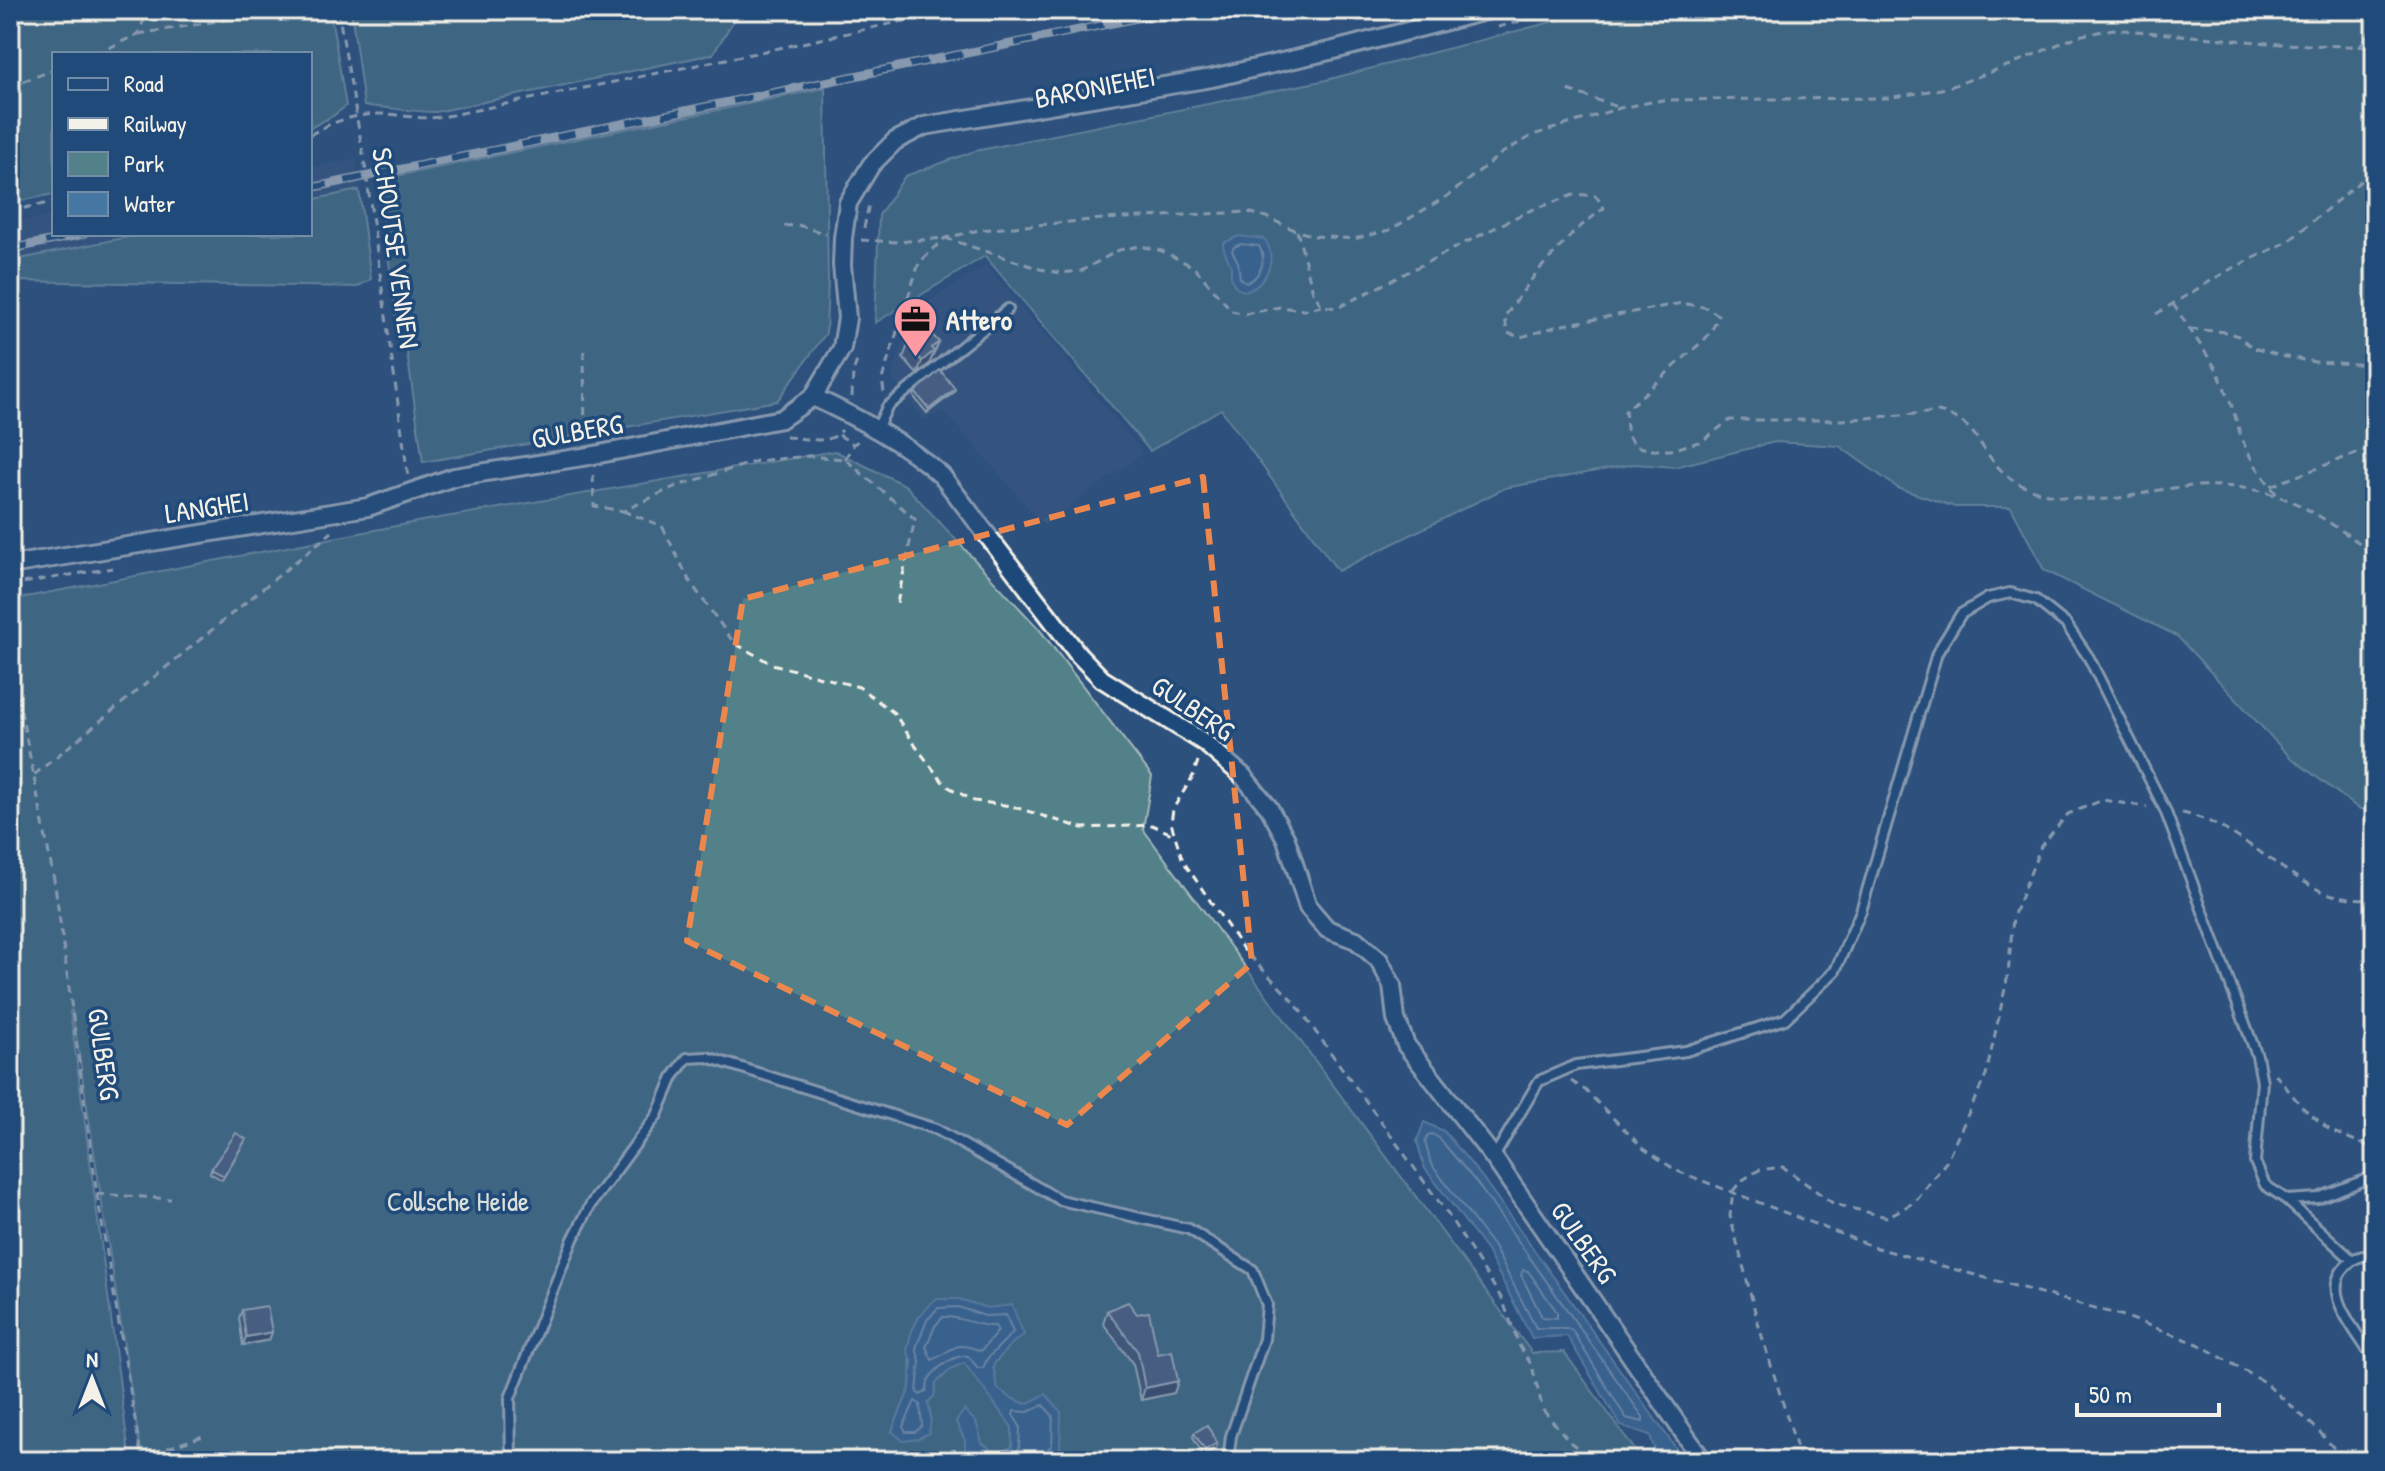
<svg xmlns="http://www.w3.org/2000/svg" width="2385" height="1471" font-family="'Patrick Hand',sans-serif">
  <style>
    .built { fill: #3e5a80 }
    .green { fill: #52818a; stroke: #a3b9b9; stroke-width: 2 }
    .water { fill: #4677a3; stroke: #8ca8bf; stroke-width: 2 }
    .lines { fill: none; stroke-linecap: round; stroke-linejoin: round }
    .shore { stroke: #aec0cc; stroke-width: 2 }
    .lane-casing { stroke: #f4f1e8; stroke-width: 14 }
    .street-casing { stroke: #f4f1e8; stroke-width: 22 }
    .path { stroke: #f4f1e8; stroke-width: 3; stroke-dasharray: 8 6; stroke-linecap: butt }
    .lane { stroke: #1f4a7a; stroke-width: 8 }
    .street { stroke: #1f4a7a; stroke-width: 16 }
    .rail-casing { stroke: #f4f1e8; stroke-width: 9 }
    .rail { stroke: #1f4a7a; stroke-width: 6; stroke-dasharray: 18; stroke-linecap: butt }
    .wall { fill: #585f74; stroke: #f4f1e8; stroke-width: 2 }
    .shaded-wall { fill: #474d5e; stroke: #f4f1e8; stroke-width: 2 }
    .building { fill: #666e87; stroke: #f4f1e8; stroke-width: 2 }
    .marked { fill: none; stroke: #ec874e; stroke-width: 6; stroke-dasharray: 16 10; stroke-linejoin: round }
    .labels { text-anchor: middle; stroke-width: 7; stroke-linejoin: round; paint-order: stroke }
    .street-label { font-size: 28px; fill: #f4f1e8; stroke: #1f4a7a }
    .poi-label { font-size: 28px; font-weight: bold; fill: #f4f1e8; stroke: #1f4a7a; text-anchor: start }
    .park-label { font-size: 28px; fill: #dce0da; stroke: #1f4a7a }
  </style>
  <rect width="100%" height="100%" fill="#2d517d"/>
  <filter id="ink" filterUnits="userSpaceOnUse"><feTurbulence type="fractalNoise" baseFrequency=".0125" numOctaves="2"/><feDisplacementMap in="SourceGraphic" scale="16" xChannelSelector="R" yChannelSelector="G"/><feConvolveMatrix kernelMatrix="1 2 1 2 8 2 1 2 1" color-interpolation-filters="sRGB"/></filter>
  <g filter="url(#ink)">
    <!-- built -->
    <g class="built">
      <polygon points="356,159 359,190 310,200 310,168"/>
      <polygon points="54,215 54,234 143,234 10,261 10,224"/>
      <polygon points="986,265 1143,453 1044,525 943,410 924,420 892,377 911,316 924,305"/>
    </g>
    <!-- green -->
    <g class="green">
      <polygon points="10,10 330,10 346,106 333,116 310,128 310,54 54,54 54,194 10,203"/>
      <path d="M 351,10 L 740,10 L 713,54 L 436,112 C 411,112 388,107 364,106 Z"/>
      <polygon points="1598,10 2375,10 2375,814 2358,808 2290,757 2177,636 2044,570 2011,507 1955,507 1898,488 1839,446 1775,442 1675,467 1634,464 1505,488 1338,571 1221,409 1150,451 985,256 875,323 879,215 905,176 975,151 1322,81"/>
      <polygon points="825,88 828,280 826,333 777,401 423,462 402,319 397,321 381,203 385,200 382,179"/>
      <polygon points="359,190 371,279 357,287 10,281 10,261 143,234 310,234 310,200"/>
      <polygon points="835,451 905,485 1039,629 1152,776 1143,829 1532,1353 1564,1352 1643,1461 1045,1461 1060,1450 1026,1404 1011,1398 997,1388 993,1365 1011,1344 987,1308 959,1299 935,1299 920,1315 911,1333 910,1388 892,1431 931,1418 928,1402 934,1396 936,1383 952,1368 964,1362 1012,1427 1012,1447 997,1454 982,1443 976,1422 956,1422 965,1440 965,1461 142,1461 72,1010 70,1011 130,1461 10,1461 10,600 422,521"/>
    </g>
    <!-- water -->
    <g class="water">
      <path d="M 1239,236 L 1264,239 C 1287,268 1243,311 1232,280 C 1230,276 1231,272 1231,267 C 1229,258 1223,253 1223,243 Z"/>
      <polygon points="1424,1122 1444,1131 1482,1177 1685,1461 1658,1461 1650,1435 1621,1426 1567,1336 1532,1338 1487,1251 1424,1167 1417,1141"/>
      <polygon points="935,1299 959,1299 987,1308 1012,1305 1024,1335 1011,1344 993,1365 997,1388 1011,1398 1026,1404 1046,1394 1061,1412 1060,1450 1045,1461 965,1461 965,1440 956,1422 964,1410 976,1422 982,1443 997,1454 1012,1447 1012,1427 964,1363 952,1368 936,1383 934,1396 928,1402 931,1418 929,1433 917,1439 903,1441 892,1431 910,1388 912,1361 907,1350 911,1333 920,1315"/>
    </g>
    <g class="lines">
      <!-- shore -->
      <g class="shore">
        <path d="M 1241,244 L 1259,246 C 1267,259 1261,277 1246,283 L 1240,278 L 1238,262 L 1232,251 L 1234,247 Z"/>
        <polygon points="1432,1134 1439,1138 1476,1182 1643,1417 1643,1422 1626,1418 1572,1330 1566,1328 1536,1328 1494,1247 1431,1164 1425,1142 1428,1135"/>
        <polygon points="1523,1270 1528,1271 1557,1312 1557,1318 1542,1317 1521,1275"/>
        <path d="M 958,1307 L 985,1316 L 1006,1315 L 1013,1332 L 987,1359 L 983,1368 L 978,1368 L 968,1356 C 955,1354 936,1368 929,1379 C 928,1381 927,1390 926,1392 L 920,1395 L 917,1392 L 920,1361 L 916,1348 L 927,1320 L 938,1308 Z"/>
        <path d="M 943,1317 C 962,1316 977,1327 995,1326 L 998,1331 L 981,1351 C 953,1340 956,1349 932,1360 L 926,1347 L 935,1326 Z"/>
        <polygon points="915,1401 920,1404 922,1426 915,1432 906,1432 903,1427"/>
        <polyline points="1000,1461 1015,1454 1019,1448 1020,1426 1013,1415 1014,1411 1028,1412 1043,1405 1053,1416 1052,1445 1043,1454 1041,1461"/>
      </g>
      <defs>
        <g id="lane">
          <polyline points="877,429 887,407 1008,309"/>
          <polyline points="1494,1157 1539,1081 1576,1065 1686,1051 1785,1019 1835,971 1861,911 1937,653 1961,614 1988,598 2010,593 2036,600 2066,624 2089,658 2165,810 2257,1056 2262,1082 2255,1162 2265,1185 2287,1200 2318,1198 2375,1176"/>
          <polyline points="2287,1200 2352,1260"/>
          <path d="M 2375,1256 C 2363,1254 2354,1257 2346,1266 C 2317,1294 2362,1335 2375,1363"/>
          <polyline points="511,1461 510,1398 573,1239 591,1204 657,1115 673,1077 687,1058 707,1057 936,1129 1060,1200 1189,1229 1253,1270 1267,1305 1264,1339 1231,1436 1228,1461"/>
        </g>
        <g id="street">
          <path d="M 813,397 C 858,418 904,442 942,476 L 1078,654 L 1102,679 L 1205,743 L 1243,776 L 1269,808 L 1286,839 L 1308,907 L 1327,929 L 1356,940 L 1379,960 L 1392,985 L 1396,1019 L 1406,1045 L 1494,1158 L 1703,1461"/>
          <polyline points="10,565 368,507 454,477 589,456 781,419 813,397 842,348 847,318 842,265 843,238 848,203 871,165 895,141 924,126 1212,78 1334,50 1489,10"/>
        </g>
      </defs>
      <!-- lane casing -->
      <use href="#lane" class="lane-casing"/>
      <!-- street casing -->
      <use href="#street" class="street-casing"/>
      <!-- path -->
      <g class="path">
        <polyline points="338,10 365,165 408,476"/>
        <polyline points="1498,27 1564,10"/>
        <polyline points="138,34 230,19 252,10"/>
        <polyline points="2360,46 2375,24"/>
        <polyline points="96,54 138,34 148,10"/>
        <polyline points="10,86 54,70"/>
        <polyline points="1568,90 1620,108"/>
        <path d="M 310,135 C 335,119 366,111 397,115 C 413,117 425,119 442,117 L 756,53 L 954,10"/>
        <polyline points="10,211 54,202"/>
        <polyline points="784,226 798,225 826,234"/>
        <polyline points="864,228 869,204"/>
        <path d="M 1297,231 L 1313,292 L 1322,306 L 1337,308 L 1526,212 L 1576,194 L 1596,196 L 1604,208 L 1576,230 L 1537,272 L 1505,316 L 1507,333 L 1521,337 L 1558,326 L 1682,303 L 1708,308 L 1718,315 L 1714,326 L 1706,338 L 1625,411 L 1628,436 L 1635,446 L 1651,450 L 1671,450 L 1702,441 L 1730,420 L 1842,420 L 1938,412 C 1978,421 1977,448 2003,472 C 2012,481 2027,489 2040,492 C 2064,499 2093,501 2119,498 C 2135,496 2150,491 2167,489 C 2211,482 2263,485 2303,507 C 2328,520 2351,538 2375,553"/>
        <polyline points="861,240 897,242 945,238 1040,269 1061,273 1081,271 1119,250 1140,246 1162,251 1194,267 1232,311 1245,314 1280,307 1304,310 1321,306"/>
        <polyline points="2173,304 2217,370 2233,409 2242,440 2253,462 2277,495"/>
        <polyline points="2156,314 2227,271 2289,241 2375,169"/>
        <polyline points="2190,329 2226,332 2238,336 2253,348 2281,356 2315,362 2375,365"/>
        <polyline points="584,351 585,440"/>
        <polyline points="884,392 882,379 919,263 945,238 979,230 1102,219 1248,212 1266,217 1297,231 1315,236 1354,239 1390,230 1449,195 1502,153 1533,135 1620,108 1662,100 1888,98 1947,88 2007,66 2078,36 2113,29 2281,44 2375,47"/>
        <polyline points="852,397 853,372 858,358"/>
        <polyline points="839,435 853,444"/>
        <path d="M 786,437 C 804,437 829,447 842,430"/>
        <polyline points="845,459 854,444 859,440"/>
        <polyline points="593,475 594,506 623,511 674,487 757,461 808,456 845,459 915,519 896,608"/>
        <polyline points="2271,486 2375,446"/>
        <polyline points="623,511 662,526 689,580 734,643 772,664 859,687 894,713 917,748 945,785 974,801 1011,806 1082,828 1152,825 1174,835"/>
        <polyline points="10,585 113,568"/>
        <polyline points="10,655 55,885 97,1194 142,1461"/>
        <polyline points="1198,761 1193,776 1173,809 1171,823 1183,861 1243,949 1294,1002 1447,1213 1502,1299 1520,1347 1532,1366 1543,1410 1571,1443 1595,1461"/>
        <polyline points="34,775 332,532"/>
        <path d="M 2182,813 C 2233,823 2274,868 2319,890 C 2336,898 2356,899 2375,899"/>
        <polyline points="2275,1074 2303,1108 2331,1131 2375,1149"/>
        <polyline points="1571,1081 1585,1090 1644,1149 1677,1171 1877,1248 2124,1316 2198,1344 2264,1382 2317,1429 2345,1461"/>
        <polyline points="97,1194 171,1199"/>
        <polyline points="141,1457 206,1435"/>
        <polyline points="1801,1461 1760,1330 1730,1216 1733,1191 1741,1181 1759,1170 1783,1167 1834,1204 1887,1217 1915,1202 1946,1162 1986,1075 2008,975 2013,917 2041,846 2068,814 2103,800 2147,807"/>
      </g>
      <!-- lane -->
      <use href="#lane" class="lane"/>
      <!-- street -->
      <use href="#street" class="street"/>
      <defs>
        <g id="rail">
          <polyline points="310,188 1176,10"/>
          <polyline points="10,249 84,234"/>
        </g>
      </defs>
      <!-- rail casing -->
      <use href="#rail" class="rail-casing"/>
      <!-- rail -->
      <use href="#rail" class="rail"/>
    </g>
    <!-- wall -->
    <g class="wall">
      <polygon points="939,342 929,364 917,374 903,358 908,345"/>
      <polygon points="915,392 953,393 927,413 914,397"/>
      <polygon points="244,1143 222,1180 210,1173 211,1169"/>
      <polygon points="242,1310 272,1332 269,1340 243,1345 239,1318"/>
      <polygon points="1107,1311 1178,1381 1174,1393 1141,1400 1133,1364 1103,1323"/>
      <polygon points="1194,1433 1217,1443 1216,1448 1203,1455 1193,1437"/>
    </g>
    <!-- shaded-wall -->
    <g class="shaded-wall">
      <polygon points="939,342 929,364 917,374 922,361 931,348"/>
      <polygon points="955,389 953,393 927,413 929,409"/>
      <polygon points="272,1332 269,1340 243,1345 246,1337"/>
      <polygon points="1178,1381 1174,1393 1141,1400 1145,1388"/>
      <polygon points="1217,1443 1216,1448 1203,1455 1205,1450"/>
    </g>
    <!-- building -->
    <g class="building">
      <polygon points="927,329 939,342 931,348 934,351 922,361 908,345"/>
      <polygon points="940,370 955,389 929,409 915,392"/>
      <polygon points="236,1133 246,1139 224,1176 211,1169"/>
      <polygon points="1128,1302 1137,1314 1149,1312 1158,1354 1172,1351 1178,1381 1145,1388 1138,1352 1107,1311"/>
      <polygon points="267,1306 272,1332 246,1337 242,1310"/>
      <polygon points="1207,1425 1217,1443 1205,1450 1194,1433"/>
    </g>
  </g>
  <!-- marked area -->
  <path d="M0 0H2385V1471H0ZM 1203,477 L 1252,963 L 1067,1125 L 687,941 L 743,599 Z" fill="#2d517d" fill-opacity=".55" fill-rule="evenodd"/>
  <path class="marked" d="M 1203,477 L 1252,963 L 1067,1125 L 687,941 L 743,599 Z"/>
  <!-- icons -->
  <defs>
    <symbol id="office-pin" viewBox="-11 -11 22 30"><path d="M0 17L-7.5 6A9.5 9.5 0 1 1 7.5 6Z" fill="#ff9aa2" stroke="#1f4a7a"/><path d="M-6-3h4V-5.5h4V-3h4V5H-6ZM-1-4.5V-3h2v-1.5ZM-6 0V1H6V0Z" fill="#111"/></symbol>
  </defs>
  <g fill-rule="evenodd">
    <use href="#office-pin" x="890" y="294" width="51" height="69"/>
  </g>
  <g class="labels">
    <!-- street labels -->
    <g class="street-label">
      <text transform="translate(1095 87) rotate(-11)" y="10">BARONIEHEI</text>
      <text transform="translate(396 248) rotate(82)" y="10">SCHOUTSE VENNEN</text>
      <text transform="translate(577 431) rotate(-10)" y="10">GULBERG</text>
      <text transform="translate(207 507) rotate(-9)" y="10">LANGHEI</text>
      <text transform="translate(1193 708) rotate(34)" y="10">GULBERG</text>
      <text transform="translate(104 1054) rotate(82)" y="10">GULBERG</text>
      <text transform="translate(1584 1242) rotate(55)" y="10">GULBERG</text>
    </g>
    <!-- poi labels -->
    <g class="poi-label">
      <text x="946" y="330">Attero</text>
    </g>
    <!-- park labels -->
    <g class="park-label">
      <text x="458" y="1211">Collsche Heide</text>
    </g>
  </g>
  <!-- margin -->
  <rect width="2385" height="1471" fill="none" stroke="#1f4a7a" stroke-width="40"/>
  <rect x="20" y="20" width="2345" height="1431" fill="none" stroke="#f4f1e8" stroke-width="3" filter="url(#ink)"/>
  <!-- legend -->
  <rect x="52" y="52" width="260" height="184" fill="#1f4a7a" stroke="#748da6" stroke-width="2"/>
  <rect x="68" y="78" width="40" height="12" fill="#1f4a7a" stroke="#748da6" stroke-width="2"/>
  <text x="124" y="92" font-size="24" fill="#f4f1e8">Road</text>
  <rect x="68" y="118" width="40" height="12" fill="#f4f1e8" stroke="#748da6" stroke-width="2"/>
  <text x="124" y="132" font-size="24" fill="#f4f1e8">Railway</text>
  <rect x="68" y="152" width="40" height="24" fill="#52818a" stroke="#748da6" stroke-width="2"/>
  <text x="124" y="172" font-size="24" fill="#f4f1e8">Park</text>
  <rect x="68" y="192" width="40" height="24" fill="#4677a3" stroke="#748da6" stroke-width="2"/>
  <text x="124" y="212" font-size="24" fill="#f4f1e8">Water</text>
  <!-- north arrow -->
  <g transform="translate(92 1379)" stroke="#1f4a7a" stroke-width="6" paint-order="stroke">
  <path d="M0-6L14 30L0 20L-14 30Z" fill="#f4f1e8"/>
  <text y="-12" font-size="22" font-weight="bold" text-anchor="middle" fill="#f4f1e8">N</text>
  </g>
  <!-- scale -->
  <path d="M2077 1403v12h142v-12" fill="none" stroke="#f4f1e8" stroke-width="4"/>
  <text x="2089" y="1403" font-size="24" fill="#f4f1e8" stroke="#1f4a7a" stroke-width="6" paint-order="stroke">50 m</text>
</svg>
